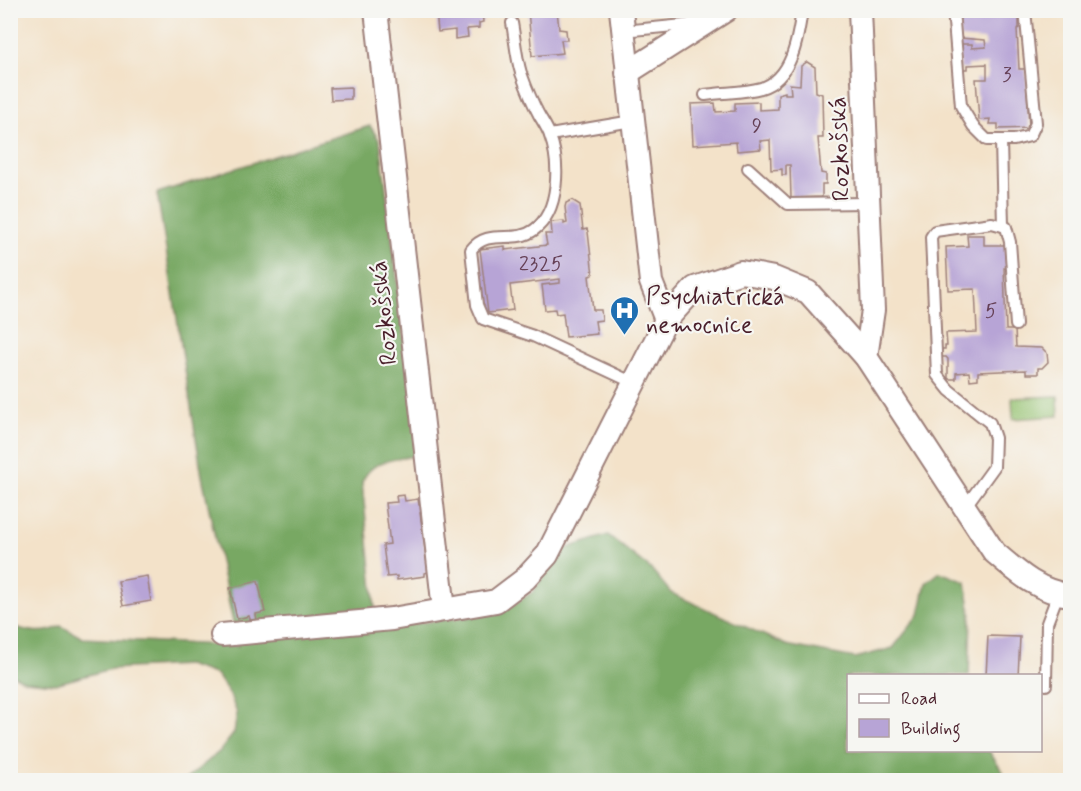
<svg xmlns="http://www.w3.org/2000/svg" width="1081" height="791" font-family="Mynerve,sans-serif">
  <style>
    .green { fill: #95c271; stroke: #70704e; stroke-width: 1.5 }
    .forest { fill: #78a863; stroke: #616447; stroke-width: 1.5 }
    .building { fill: #b7a4d6 }
    .lines { fill: none; stroke-linecap: round; stroke-linejoin: round }
    .service-casing { stroke: #9e807a; stroke-width: 14 }
    .minor-casing { stroke: #9e807a; stroke-width: 26 }
    .service { stroke: #fff; stroke-width: 10 }
    .minor { stroke: #fff; stroke-width: 22 }
    .labels { text-anchor: middle; stroke-width: 4.5; stroke-linejoin: round; paint-order: stroke }
    .number-label { font-size: 21px; fill: #654056 }
    .street-label { font-size: 24px; fill: #4a1f2b; stroke: #f6f6f2 }
    .poi-label { font-size: 24px; fill: #4a1f2b; stroke: #f6f6f2; text-anchor: start }
  </style>
  <rect width="100%" height="100%" fill="#f6f6f2"/>
  <filter id="ink" filterUnits="userSpaceOnUse"><feTurbulence type="fractalNoise" baseFrequency=".0167" numOctaves="2"/><feDisplacementMap in="SourceGraphic" scale="12" xChannelSelector="R" yChannelSelector="G"/><feConvolveMatrix kernelMatrix="1 2 1 2 8 2 1 2 1" color-interpolation-filters="sRGB"/></filter>
  <filter id="wash" filterUnits="userSpaceOnUse"><feTurbulence type="fractalNoise" baseFrequency=".008" numOctaves="4" result="noise"/><feDisplacementMap in="SourceGraphic" scale="24" xChannelSelector="R" yChannelSelector="G"/><feGaussianBlur stdDeviation="1.35" result="paint"/><feColorMatrix in="noise" values="0 0 0 0 0 0 0 0 0 0 0 0 0 0 0 0 0 1.4 0 .05"/><feComposite in="paint" operator="in"/></filter>
  <g filter="url(#wash)">
    <rect width="100%" height="100%" fill="#f3e2c9"/>
    <!-- green -->
    <polygon class="green" points="1058,396 1059,416 1013,419 1012,398"/>
    <!-- forest -->
    <path class="forest" d="M 370,126 L 380,141 L 418,448 L 413,456 C 391,461 372,459 362,482 L 377,628 L 501,613 L 534,591 L 558,551 L 608,535 L 652,570 L 671,593 L 786,645 L 855,658 L 893,648 L 919,615 L 926,583 L 940,572 L 966,582 L 971,615 L 969,675 L 848,676 L 848,750 L 989,751 L 1008,780 L 185,780 L 220,751 L 234,733 L 237,713 L 229,693 L 217,675 L 187,665 L 111,669 L 55,684 L 25,681 L 11,674 L 10,625 C 28,632 44,635 61,626 L 83,638 L 238,646 L 202,476 L 157,193 Z"/>
    <g id="blocks">
      <!-- building -->
      <g class="building">
        <polygon points="436,10 482,10 483,22 479,23 479,28 467,29 468,37 455,39 455,30 438,32"/>
        <polygon points="528,10 557,10 559,29 566,30 567,40 561,40 563,53 532,56"/>
        <polygon points="959,10 1016,10 1019,13 1019,28 1017,29 1019,69 1026,69 1029,128 998,129 998,124 989,124 990,119 979,120 976,79 987,79 987,64 968,65 968,69 960,69 958,44 972,44 972,48 986,47 985,40 960,38 960,26 958,26"/>
        <polygon points="807,62 815,67 816,92 822,94 823,138 818,138 821,173 826,174 826,184 822,184 822,197 791,198 790,165 786,165 786,175 782,175 782,169 771,170 770,140 760,141 761,149 737,151 736,142 693,145 691,104 715,103 716,112 735,111 735,103 759,102 759,110 778,109 778,94 785,92 785,94 791,94 790,84 800,85 801,66"/>
        <polygon points="351,87 351,99 331,100 330,88"/>
        <polygon points="572,200 580,205 583,230 587,229 588,232 593,275 589,276 593,310 601,310 602,320 595,321 597,334 566,337 563,313 556,314 555,309 545,310 542,285 560,283 560,279 510,285 513,310 488,313 480,249 505,246 505,250 547,245 545,234 552,234 551,222 564,221 564,224 567,223 565,207 566,203"/>
        <polygon points="967,235 984,235 984,245 1006,245 1007,268 1004,268 1006,330 1015,330 1016,347 1042,348 1047,353 1048,362 1042,368 1038,368 1038,374 1026,374 1026,370 978,372 978,379 970,380 969,372 956,373 956,379 948,379 948,359 946,357 939,357 939,349 945,349 945,346 947,346 946,333 977,332 975,289 948,290 946,247 968,246"/>
        <polygon points="404,495 405,501 418,499 419,505 424,505 425,513 420,513 428,572 425,573 425,576 397,580 397,576 387,577 383,545 390,544 385,503 397,502 396,496"/>
        <polygon points="147,576 151,601 123,606 118,581"/>
        <polygon points="258,581 265,612 256,614 257,620 251,622 249,616 237,619 230,588"/>
        <polygon points="988,636 1020,637 1018,676 986,676"/>
      </g>
    </g>
  </g>
  <g filter="url(#ink)">
    <use href="#blocks" fill-opacity="0" stroke="#9e807a" stroke-width="1.5"/>
    <g class="lines">
      <defs>
        <g id="service">
          <polyline points="678,10 704,21"/>
          <polyline points="953,10 961,106 973,126 987,140 1014,140 1030,136 1036,123 1025,10"/>
          <path d="M 512,23 C 515,39 516,57 521,73 C 526,87 532,102 539,115 C 543,122 548,129 550,136 C 560,163 560,211 534,230 C 514,245 488,227 471,250 L 477,305 L 483,319 L 533,336 L 634,383"/>
          <polyline points="623,31 694,24"/>
          <path d="M 705,95 C 723,92 744,93 761,88 C 792,79 798,39 802,10"/>
          <polyline points="550,135 632,121"/>
          <polyline points="1001,140 1003,226"/>
          <polyline points="748,168 788,204 868,203"/>
          <polyline points="965,507 994,467 995,438 990,423 949,390 937,375 931,237 935,231 992,223 1006,227 1010,242 1016,325"/>
          <polyline points="1046,685 1047,623 1058,594"/>
        </g>
        <g id="minor">
          <polyline points="376,10 444,610"/>
          <polyline points="621,10 651,282 666,320"/>
          <polyline points="860,10 873,310 866,357"/>
          <polyline points="627,73 726,10"/>
          <path d="M 222,635 L 392,619 L 496,601 L 525,579 L 547,555 L 666,320 L 695,288 L 741,272 L 774,278 L 808,292 L 866,357 L 994,552 C 1016,571 1040,593 1070,595"/>
        </g>
      </defs>
      <!-- service casing -->
      <use href="#service" class="service-casing"/>
      <!-- minor casing -->
      <use href="#minor" class="minor-casing"/>
      <!-- service -->
      <use href="#service" class="service"/>
      <!-- minor -->
      <use href="#minor" class="minor"/>
    </g>
  </g>
  <!-- icons -->
  <defs>
    <symbol id="hospital-pin" viewBox="-11 -11 22 30"><path d="M0 17L-7.5 6A9.5 9.5 0 1 1 7.5 6Z" fill="#1f6fb2" stroke="#f6f6f2"/><path d="M-5-5h3v3.5h4V-5h3V5h-3V1.5h-4V5h-3Z" fill="#fff"/></symbol>
  </defs>
  <g fill-rule="evenodd">
    <use href="#hospital-pin" x="608" y="294" width="33" height="45"/>
  </g>
  <g class="labels">
    <!-- number labels -->
    <g class="number-label">
      <text x="1007" y="81">3</text>
      <text x="757" y="132">9</text>
      <text x="541" y="270">2325</text>
      <text x="991" y="317">5</text>
    </g>
    <!-- street labels -->
    <g class="street-label">
      <text transform="translate(839 149) rotate(-92)" y="8">Rozkošská</text>
      <text transform="translate(383 313) rotate(-96)" y="8">Rozkošská</text>
    </g>
    <!-- poi labels -->
    <g class="poi-label">
      <text x="646" y="304">Psychiatrická<tspan x="646" dy="28">nemocnice</tspan></text>
    </g>
  </g>
  <!-- margin -->
  <rect width="1081" height="791" fill="none" stroke="#f6f6f2" stroke-width="36"/>
  <!-- legend -->
  <rect x="847" y="674" width="195" height="78" fill="#f6f6f2" stroke="#b1a0a2" stroke-width="1.5"/>
  <rect x="859" y="694" width="30" height="9" fill="#ffffff" stroke="#b1a0a2" stroke-width="1.5"/>
  <text x="901" y="704" font-size="18" fill="#4a1f2b">Road</text>
  <rect x="859" y="719" width="30" height="18" fill="#b7a4d6" stroke="#b1a0a2" stroke-width="1.5"/>
  <text x="901" y="734" font-size="18" fill="#4a1f2b">Building</text>
</svg>
